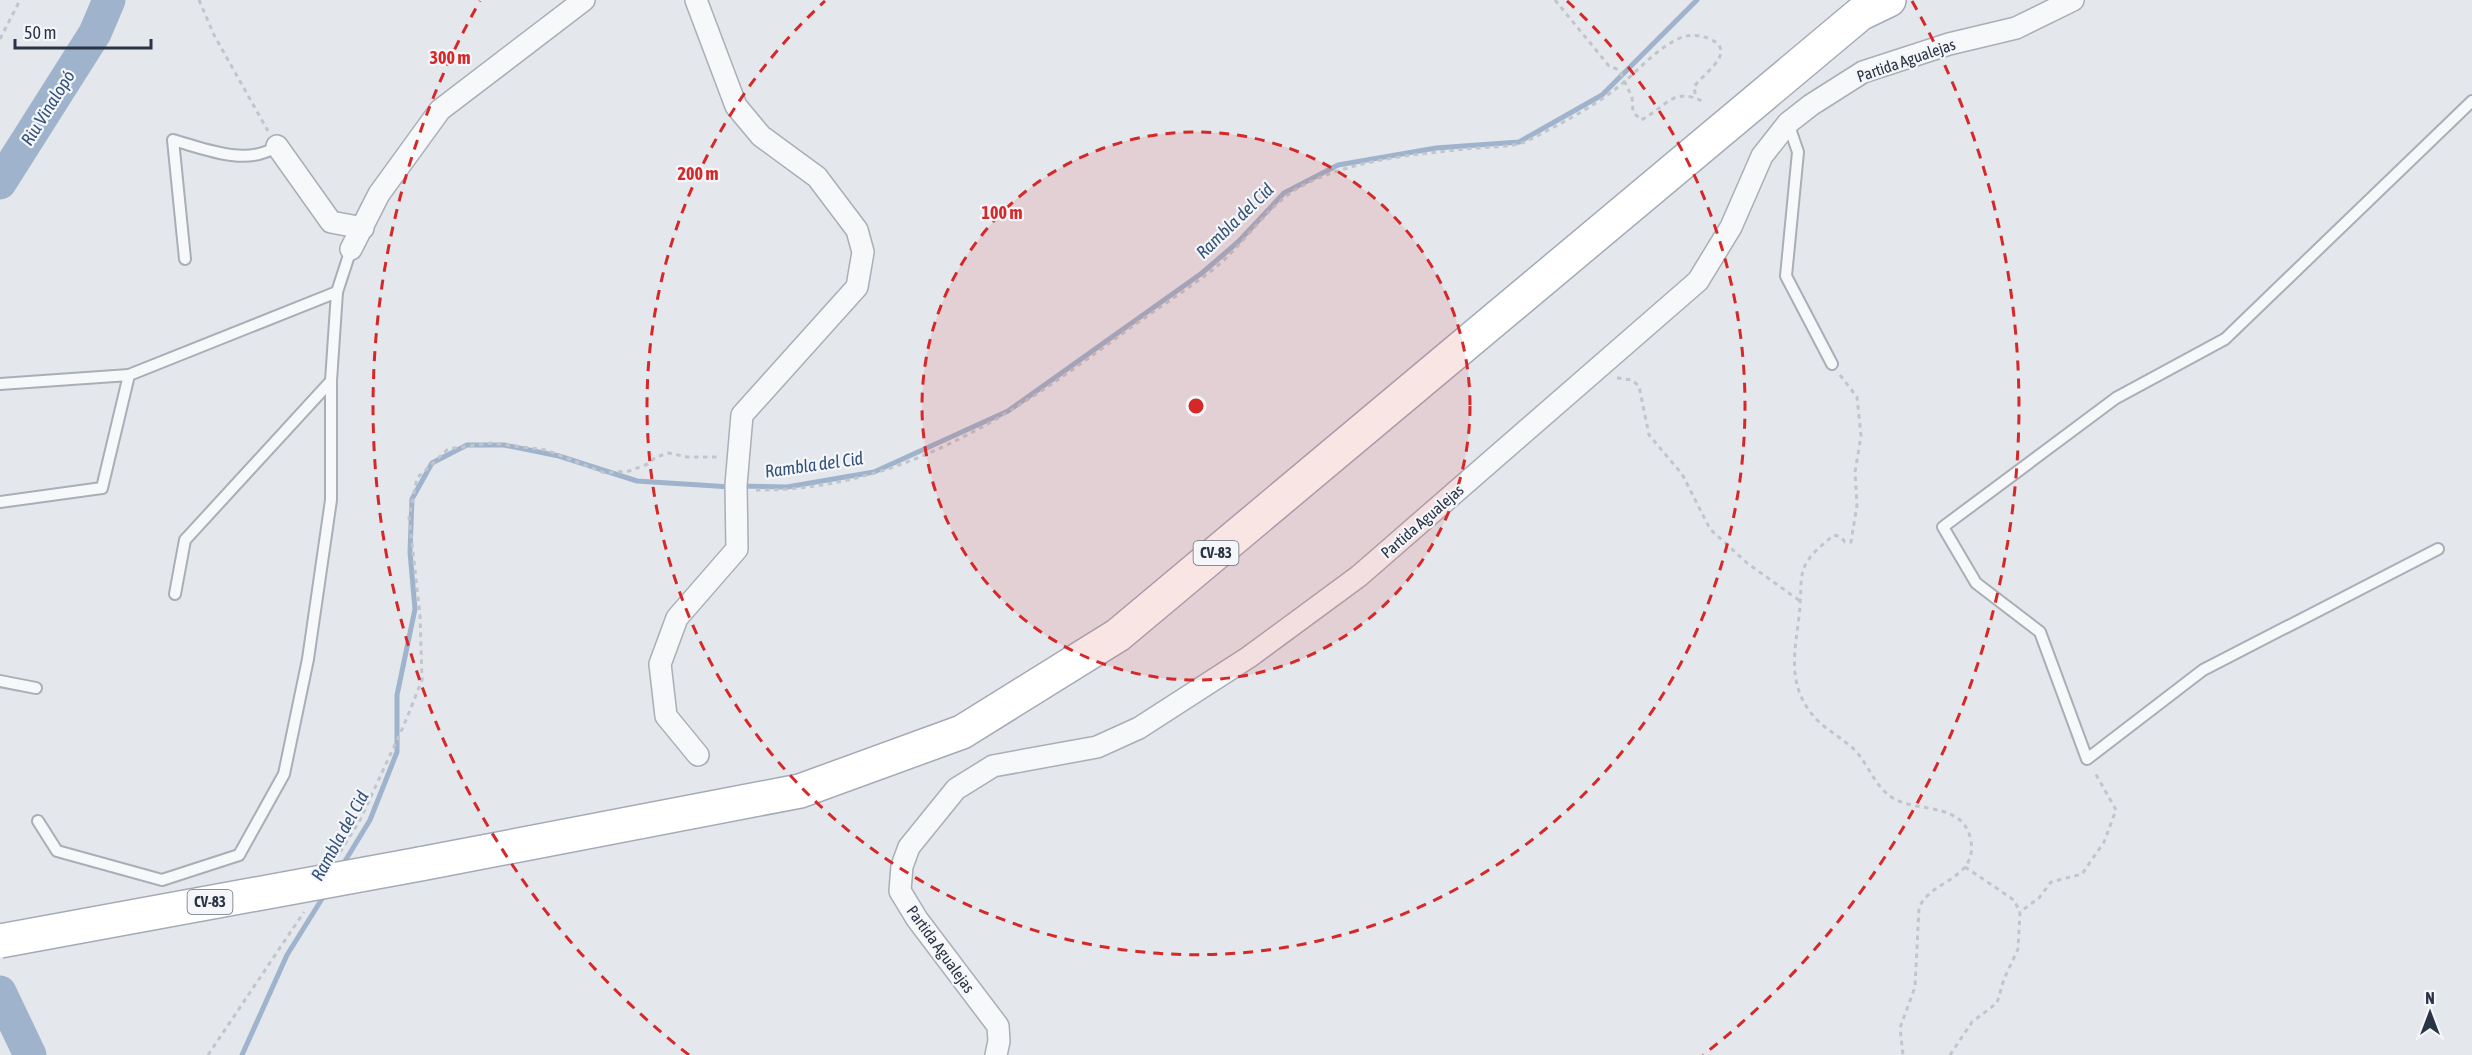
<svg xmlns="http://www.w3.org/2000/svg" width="2472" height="1055" font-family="'Asap Condensed',sans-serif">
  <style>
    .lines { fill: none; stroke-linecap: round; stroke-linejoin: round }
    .stream { stroke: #9fb4cc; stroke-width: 5 }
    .river { stroke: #9fb4cc; stroke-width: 33 }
    .lane-casing { stroke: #a9aeb7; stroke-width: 14 }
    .street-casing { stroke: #a9aeb7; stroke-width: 24 }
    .primary-casing { stroke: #a3abb8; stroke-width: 36 }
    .path { stroke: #c2c5cb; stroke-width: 3; stroke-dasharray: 4.5 4.5; stroke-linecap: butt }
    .lane { stroke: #f7f8fa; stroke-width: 10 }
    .street { stroke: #f7f8fa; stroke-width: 21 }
    .primary { stroke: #fff; stroke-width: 33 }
    .primary-bridge-casing { stroke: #a3abb8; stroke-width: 36; stroke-linecap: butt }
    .primary-bridge { stroke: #fff; stroke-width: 33 }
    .ring { fill: none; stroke: #d62828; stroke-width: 3; stroke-dasharray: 10 8 }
    .labels { text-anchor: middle; stroke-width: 4.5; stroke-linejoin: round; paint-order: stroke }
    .shield { fill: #f4f6f9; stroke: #676e7b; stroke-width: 1.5 }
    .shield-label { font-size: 15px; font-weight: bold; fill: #2b3445 }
    .street-label { font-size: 16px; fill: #2b3445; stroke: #f4f6f9 }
    .water-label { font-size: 18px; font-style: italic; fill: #34527a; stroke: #f4f6f9 }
    .centre { fill: #d62828; stroke: #f4f6f9; stroke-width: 3 }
    .ring-label { font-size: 18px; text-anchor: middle; font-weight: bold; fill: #d62828; stroke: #f4f6f9; stroke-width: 4.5; stroke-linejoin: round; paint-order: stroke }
  </style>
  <rect width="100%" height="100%" fill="#e4e7ec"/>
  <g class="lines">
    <!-- stream -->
    <g class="stream">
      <polyline points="740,486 787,487 874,472 1008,411 1202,273 1238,242 1284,193 1338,165 1436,148 1519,142 1602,95 1697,0"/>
      <polyline points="342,866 370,820 397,752 397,695 415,609 410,552 412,499 432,463 467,445 504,445 559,456 637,481 731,487"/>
      <polyline points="242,1055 287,955 325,894"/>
    </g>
    <!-- river -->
    <g class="river">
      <polyline points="0,183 95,33 109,0"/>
      <polyline points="0,992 30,1055"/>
    </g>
    <defs>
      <g id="lane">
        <polyline points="1788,123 1798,152 1786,276 1832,364"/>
        <path d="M 185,259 L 173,140 C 205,149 247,167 277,146"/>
        <polyline points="0,384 129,375"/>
        <polyline points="0,502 102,488 129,375 337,292"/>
        <polyline points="2438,549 2203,670 2087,759 2040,632 1976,583 1943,527 2116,398 2225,339 2472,101"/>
        <polyline points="175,594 185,540 331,381"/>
        <polyline points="0,681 36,688"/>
        <polyline points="38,821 57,851 162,880 239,855 284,774 308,659 331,500 331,381 337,292 351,249"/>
      </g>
      <g id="street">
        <polyline points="696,0 736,106 761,136 817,177 857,230 863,252 857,287 742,415 736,485 737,549 677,618 660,664 666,716 698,755"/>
        <polyline points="277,146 331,222 363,228"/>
        <polyline points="351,249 379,194 440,110 584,0"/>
        <polyline points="996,1055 999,1041 998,1026 917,919 900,891 902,866 909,847 956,789 993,766 1097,747 1139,728 1249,657 1359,576 1698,281 1731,227 1762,156 1788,123 1811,105 1863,72 1949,44 2016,28 2073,0"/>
      </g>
      <polyline id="primary" points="420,864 800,791 962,732 1118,635 1860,14 1889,0"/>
    </defs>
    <!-- lane casing -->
    <use href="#lane" class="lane-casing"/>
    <!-- street casing -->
    <use href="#street" class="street-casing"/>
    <!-- primary casing -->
    <use href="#primary" class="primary-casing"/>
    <!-- path -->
    <g class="path">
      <polyline points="199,0 214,35 268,131"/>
      <path d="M 1555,0 L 1609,66 L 1619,70 L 1632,97 L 1633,112 L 1641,120 C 1664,109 1673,86 1702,101"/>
      <polyline points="0,39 20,0"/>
      <path d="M 1840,375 L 1857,397 L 1861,436 L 1855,472 L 1857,505 L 1851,542 L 1845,542 L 1841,537 L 1834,535 C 1793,568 1804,570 1799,617 C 1794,656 1787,688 1817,720 C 1830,733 1848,741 1859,755 C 1872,772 1879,794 1901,802 C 1925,811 1965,805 1971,841 C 1977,880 1930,880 1919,908 L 1915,987 L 1900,1028 L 1903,1055"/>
      <polyline points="1617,378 1632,380 1639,386 1649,435 1682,474 1710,529 1747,563 1800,601"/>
      <path d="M 756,490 C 903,491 1016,412 1130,328 C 1158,308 1188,289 1215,268 C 1244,244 1266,207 1298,188 C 1349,160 1409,155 1466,149 C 1486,146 1511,149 1529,140 C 1558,125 1592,108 1618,87 C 1637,72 1654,51 1676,40 C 1686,34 1699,34 1710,39 C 1739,52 1702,74 1694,87 L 1696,98"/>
      <polyline points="340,852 360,820 404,725 422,680 420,615 409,517 417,478 448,449 491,443 546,450 605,473 629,471 648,464 656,457 669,453 687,457 719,457"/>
      <polyline points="1965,867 2014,900 2020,912"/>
      <polyline points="208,1055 304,912"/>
      <polyline points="1950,1055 1972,1022 1997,1003 2004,979 2018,949 2020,912 2039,898 2051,882 2082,874 2104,842 2116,810 2094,771"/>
    </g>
    <!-- lane -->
    <use href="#lane" class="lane"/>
    <!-- street -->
    <use href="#street" class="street"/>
    <!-- primary -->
    <use href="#primary" class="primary"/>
    <defs>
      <polyline id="primary-bridge" points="0,941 420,864"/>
    </defs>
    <!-- primary-bridge casing -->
    <use href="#primary-bridge" class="primary-bridge-casing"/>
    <!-- primary-bridge -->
    <use href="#primary-bridge" class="primary-bridge"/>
  </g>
  <!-- distance rings -->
  <circle cx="1196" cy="406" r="274" fill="#d62828" fill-opacity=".12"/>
  <g class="ring">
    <circle cx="1196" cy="406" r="274"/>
    <path d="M1567 1A549 549 0 1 1 825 1"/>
    <path d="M689 1055A823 823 0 0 1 480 1M1912 1A823 823 0 0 1 1703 1055"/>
  </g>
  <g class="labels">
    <!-- shield labels -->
    <g class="shield">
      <rect x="1193.5" y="541" width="45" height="24" rx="4.5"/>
      <rect x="187.5" y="890" width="45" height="24" rx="4.5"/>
    </g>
    <g class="shield-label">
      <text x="1216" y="558">CV-83</text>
      <text x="210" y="907">CV-83</text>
    </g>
    <!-- street labels -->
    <g class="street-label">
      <text transform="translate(1906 60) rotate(-19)" y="6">Partida Agualejas</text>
      <text transform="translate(1422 521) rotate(-41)" y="6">Partida Agualejas</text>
      <text transform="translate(941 949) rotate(54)" y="6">Partida Agualejas</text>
    </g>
    <!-- water labels -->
    <g class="water-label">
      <text transform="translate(48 108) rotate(-58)" y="6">Riu Vinalopó</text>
      <text transform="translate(1235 221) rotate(-44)" y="6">Rambla del Cid</text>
      <text transform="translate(814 465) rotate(-8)" y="6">Rambla del Cid</text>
      <text transform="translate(340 836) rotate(-61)" y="6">Rambla del Cid</text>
    </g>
  </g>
  <circle cx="1196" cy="406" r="9" class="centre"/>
  <g class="ring-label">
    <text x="450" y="64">300 m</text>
    <text x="698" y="180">200 m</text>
    <text x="1002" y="219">100 m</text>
  </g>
  <!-- north arrow -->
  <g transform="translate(2430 1013)" stroke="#f4f6f9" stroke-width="4.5" paint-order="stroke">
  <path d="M0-4.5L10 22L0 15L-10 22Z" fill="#2b3445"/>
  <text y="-9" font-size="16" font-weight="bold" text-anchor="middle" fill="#2b3445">N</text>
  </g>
  <!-- scale -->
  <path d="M15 39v9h136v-9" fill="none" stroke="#2b3445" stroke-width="3"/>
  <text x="24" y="39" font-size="18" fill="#2b3445" stroke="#f4f6f9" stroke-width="4.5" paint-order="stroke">50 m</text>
</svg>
